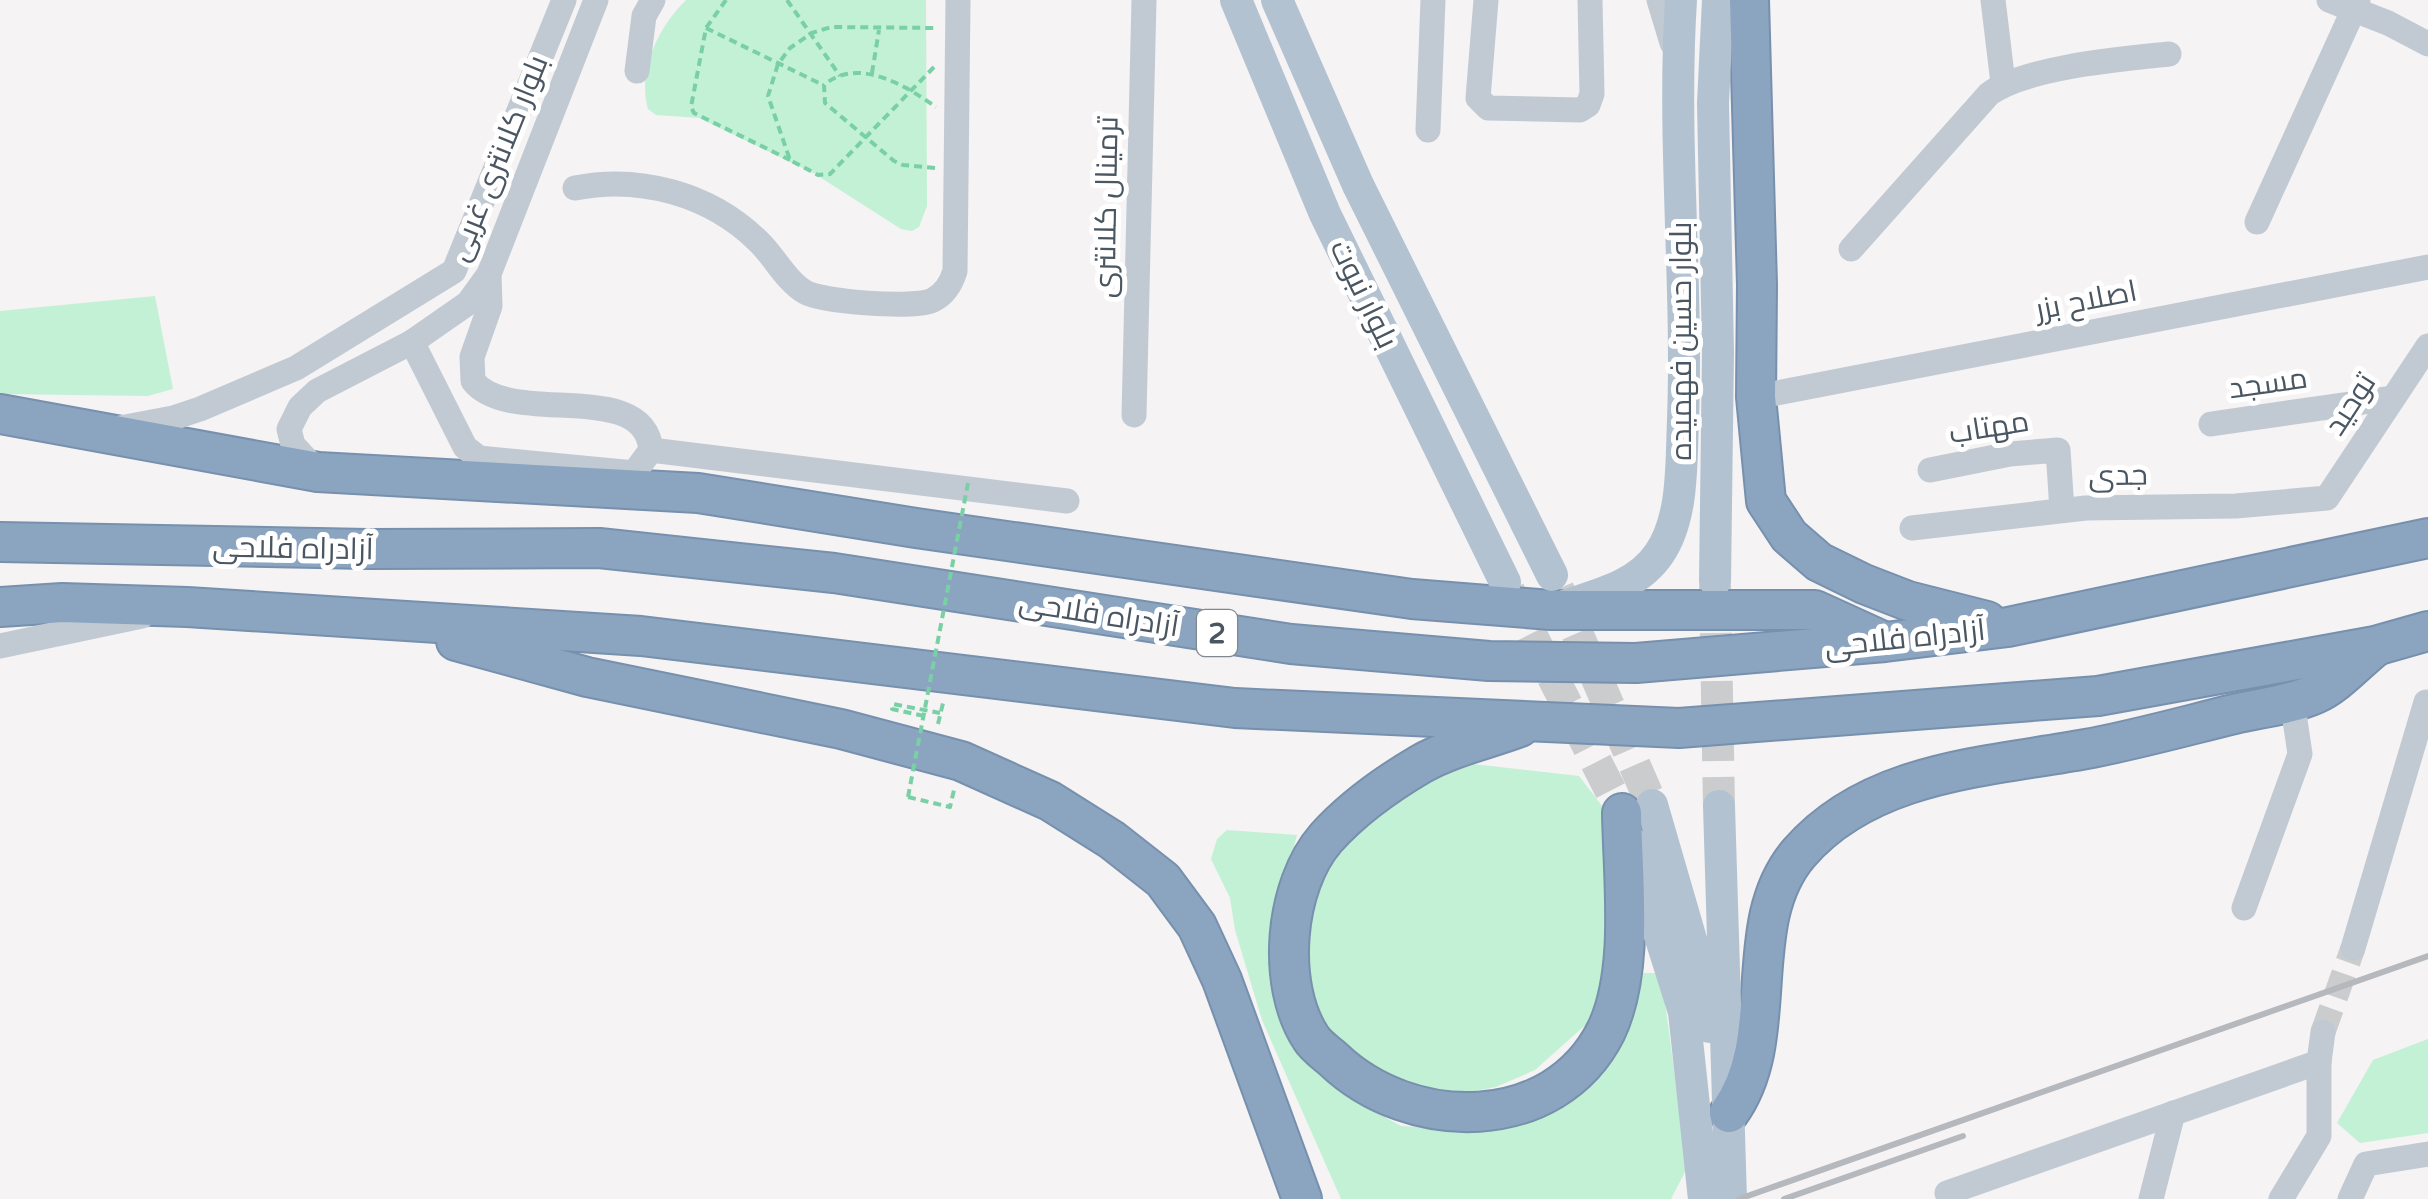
<svg xmlns="http://www.w3.org/2000/svg" width="2428" height="1199" font-family="'Varela Round',Cairo,sans-serif">
  <style>
    .green { fill: #c3f1d5 }
    .lines { fill: none; stroke-linecap: round; stroke-linejoin: round }
    .minor-tunnel { stroke: #caccce; stroke-width: 25; stroke-dasharray: 25 12; stroke-linecap: butt }
    .major-tunnel { stroke: #caccce; stroke-width: 32; stroke-dasharray: 32 16; stroke-linecap: butt }
    .highway-casing { stroke: #7690ad; stroke-width: 42 }
    .path { stroke: #7ad0a6; stroke-width: 4; stroke-dasharray: 8 5; stroke-linecap: butt }
    .minor { stroke: #c1cad2; stroke-width: 25 }
    .major { stroke: #b3c2d1; stroke-width: 32 }
    .highway { stroke: #8ba5c1; stroke-width: 38 }
    .rail { stroke: #b5b8bd; stroke-width: 6 }
    .path-bridge { stroke: #7ad0a6; stroke-width: 4; stroke-dasharray: 8 5; stroke-linecap: butt }
    .labels { text-anchor: middle; stroke-width: 10; stroke-linejoin: round; paint-order: stroke }
    .shield { fill: #fff; stroke: #808990; stroke-width: 2.5 }
    .shield-label { font-size: 28px; font-weight: bold; fill: #4a5661 }
    .street-label { font-size: 30px; fill: #4a5661; stroke: #fff }
  </style>
  <rect width="100%" height="100%" fill="#f5f3f3"/>
  <!-- green -->
  <g class="green">
    <path d="M 686,0 L 926,0 L 927,206 L 919,227 L 912,231 L 901,229 L 815,174 L 699,118 L 656,115 L 648,109 C 637,71 659,26 686,0 Z"/>
    <polygon points="155,296 173,389 148,396 0,394 0,311"/>
    <polygon points="1473,764 1579,776 1606,811 1611,992 1591,1020 1535,1070 1496,1087 1438,1098 1360,1069 1330,1038 1308,986 1303,923 1318,869 1380,801"/>
    <polygon points="1227,830 1297,835 1274,926 1315,1068 1368,1108 1401,1126 1450,1129 1500,1120 1630,1016 1643,973 1656,973 1665,1002 1687,1168 1671,1199 1341,1199 1262,1020 1235,930 1230,898 1211,859 1217,839"/>
    <polygon points="2428,1039 2428,1133 2360,1143 2337,1123 2373,1060"/>
  </g>
  <g class="lines">
    <!-- minor-tunnel -->
    <polyline class="minor-tunnel" points="2323,1032 2353,948"/>
    <!-- major-tunnel -->
    <g class="major-tunnel">
      <polyline points="1715,585 1719,806"/>
      <polyline points="1558,589 1652,805"/>
      <polyline points="1509,591 1622,813"/>
    </g>
    <defs>
      <g id="highway">
        <polyline points="1749,0 1757,285 1756,397 1766,501 1789,536 1819,562 1864,584 1908,601 1987,621"/>
        <polyline points="0,414 318,472 698,493 916,528 1412,599 1551,610 1815,610 1883,641"/>
        <polyline points="0,542 368,549 599,548 834,573 1291,644 1489,661 1636,663 1885,642 2008,627 2428,538"/>
        <polyline points="0,607 62,603 187,607 641,636 1235,708 1679,728 2098,696 2375,646 2428,631"/>
        <polyline points="456,641 587,677 841,729 961,761 1050,801 1112,840 1163,880 1197,926 1222,980 1302,1199"/>
        <path d="M 1520,727 C 1488,739 1451,747 1421,764 C 1387,784 1352,809 1326,838 C 1284,886 1276,985 1311,1038 C 1316,1046 1326,1053 1333,1059 C 1410,1133 1554,1135 1606,1031 C 1635,971 1623,879 1622,813"/>
        <path d="M 1729,1113 C 1784,1038 1738,924 1799,853 C 1870,771 1987,767 2086,749 C 2135,740 2185,726 2234,714 C 2260,708 2290,705 2315,694 C 2336,685 2356,662 2375,647"/>
      </g>
    </defs>
    <!-- highway casing -->
    <use href="#highway" class="highway-casing"/>
    <!-- path -->
    <g class="path">
      <polyline points="726,0 706,28 691,107 694,113 790,160"/>
      <polyline points="787,0 840,76"/>
      <polyline points="706,28 823,85"/>
      <polyline points="934,67 830,174 818,175 790,160 768,96 778,64 790,48 812,33 831,27 936,28"/>
      <polyline points="872,73 879,30"/>
      <path d="M 935,168 L 903,165 L 894,161 L 825,103 L 824,85 C 858,56 906,86 936,107"/>
      <polyline points="924,716 892,709 893,704 940,713"/>
      <polyline points="938,724 944,699"/>
      <polyline points="908,797 950,807 954,790"/>
    </g>
    <!-- minor -->
    <g class="minor">
      <polyline points="1486,0 1478,98 1488,108 1580,110 1588,105 1592,94 1590,0"/>
      <polyline points="1659,0 1672,43"/>
      <polyline points="1993,0 2003,83"/>
      <polyline points="2329,0 2388,23 2428,44"/>
      <polyline points="637,71 644,16 653,0"/>
      <polyline points="1428,130 1433,0"/>
      <path d="M 575,188 C 640,175 710,194 758,241 C 774,256 786,281 805,292 C 822,302 915,309 933,300 C 945,294 951,284 955,271 L 958,0"/>
      <polyline points="2257,222 2358,0"/>
      <path d="M 1851,249 L 1989,94 C 2026,67 2121,59 2169,54"/>
      <path d="M 412,342 L 465,447 L 479,458 L 634,473 L 651,450 C 644,377 510,428 473,381 L 472,357 L 490,306 L 489,274"/>
      <polyline points="1756,397 2428,267"/>
      <polyline points="1134,415 1144,0"/>
      <polyline points="2211,424 2392,398"/>
      <polyline points="120,428 173,418 200,409 296,368 454,271 564,0"/>
      <polyline points="651,450 1067,501"/>
      <polyline points="1930,470 2010,454 2058,450 2062,510"/>
      <polyline points="318,472 293,445 289,429 300,407 317,391 412,342 468,303 489,274 596,0"/>
      <polyline points="1912,528 2086,508 2236,506 2327,498 2428,346"/>
      <polyline points="0,646 142,616"/>
      <polyline points="2244,908 2300,754 2292,700"/>
      <polyline points="2353,948 2426,702"/>
      <polyline points="1947,1193 2319,1062 2323,1032"/>
      <polyline points="2151,1199 2173,1113"/>
      <polyline points="2281,1199 2319,1136 2319,1062"/>
      <polyline points="2350,1199 2366,1164 2428,1154"/>
    </g>
    <!-- major -->
    <g class="major">
      <polyline points="1236,0 1325,214 1505,582"/>
      <polyline points="1277,0 1358,185 1552,575"/>
      <polyline points="1715,581 1718,352 1713,103 1718,0"/>
      <path d="M 1567,605 C 1600,594 1638,585 1659,554 C 1684,518 1681,463 1683,420 C 1688,280 1672,140 1681,0"/>
      <polyline points="1652,805 1699,967 1709,1027"/>
      <polyline points="1719,806 1731,1199"/>
      <polyline points="1630,841 1684,1012 1704,1199"/>
    </g>
    <!-- highway -->
    <use href="#highway" class="highway"/>
    <!-- rail -->
    <g class="rail">
      <polyline points="1739,1199 2428,956"/>
      <polyline points="1784,1199 1963,1136"/>
    </g>
    <!-- path-bridge -->
    <polyline class="path-bridge" points="908,797 968,483"/>
  </g>
  <g class="labels">
    <!-- shield labels -->
    <rect class="shield" x="1197" y="610" width="40" height="46" rx="8"/>
    <g class="shield-label">
      <text x="1217" y="643">2</text>
    </g>
    <!-- street labels -->
    <g class="street-label">
      <text transform="translate(498 158) rotate(-68)" y="10">بلوار کلانتری غربی</text>
      <text transform="translate(1106 207) rotate(-89)" y="10">ترمینال کلانتری</text>
      <text transform="translate(1364 294) rotate(64)" y="10">بلوار نبوت</text>
      <text transform="translate(2086 300) rotate(-11)" y="10">اصلاح بزر</text>
      <text transform="translate(1681 341) rotate(-90)" y="10">بلوار حسین فهمیده</text>
      <text transform="translate(2268 383) rotate(-8)" y="10">مسجد</text>
      <text transform="translate(2350 404) rotate(-57)" y="10">توحید</text>
      <text transform="translate(1989 427) rotate(-9)" y="10">مهتاب</text>
      <text transform="translate(2118 475) rotate(-1)" y="10">جدی</text>
      <text transform="translate(293 548) rotate(1)" y="10">آزادراه فلاحی</text>
      <text transform="translate(1099 614) rotate(9)" y="10">آزادراه فلاحی</text>
      <text transform="translate(1905 638) rotate(-6)" y="10">آزادراه فلاحی</text>
    </g>
  </g>
</svg>
